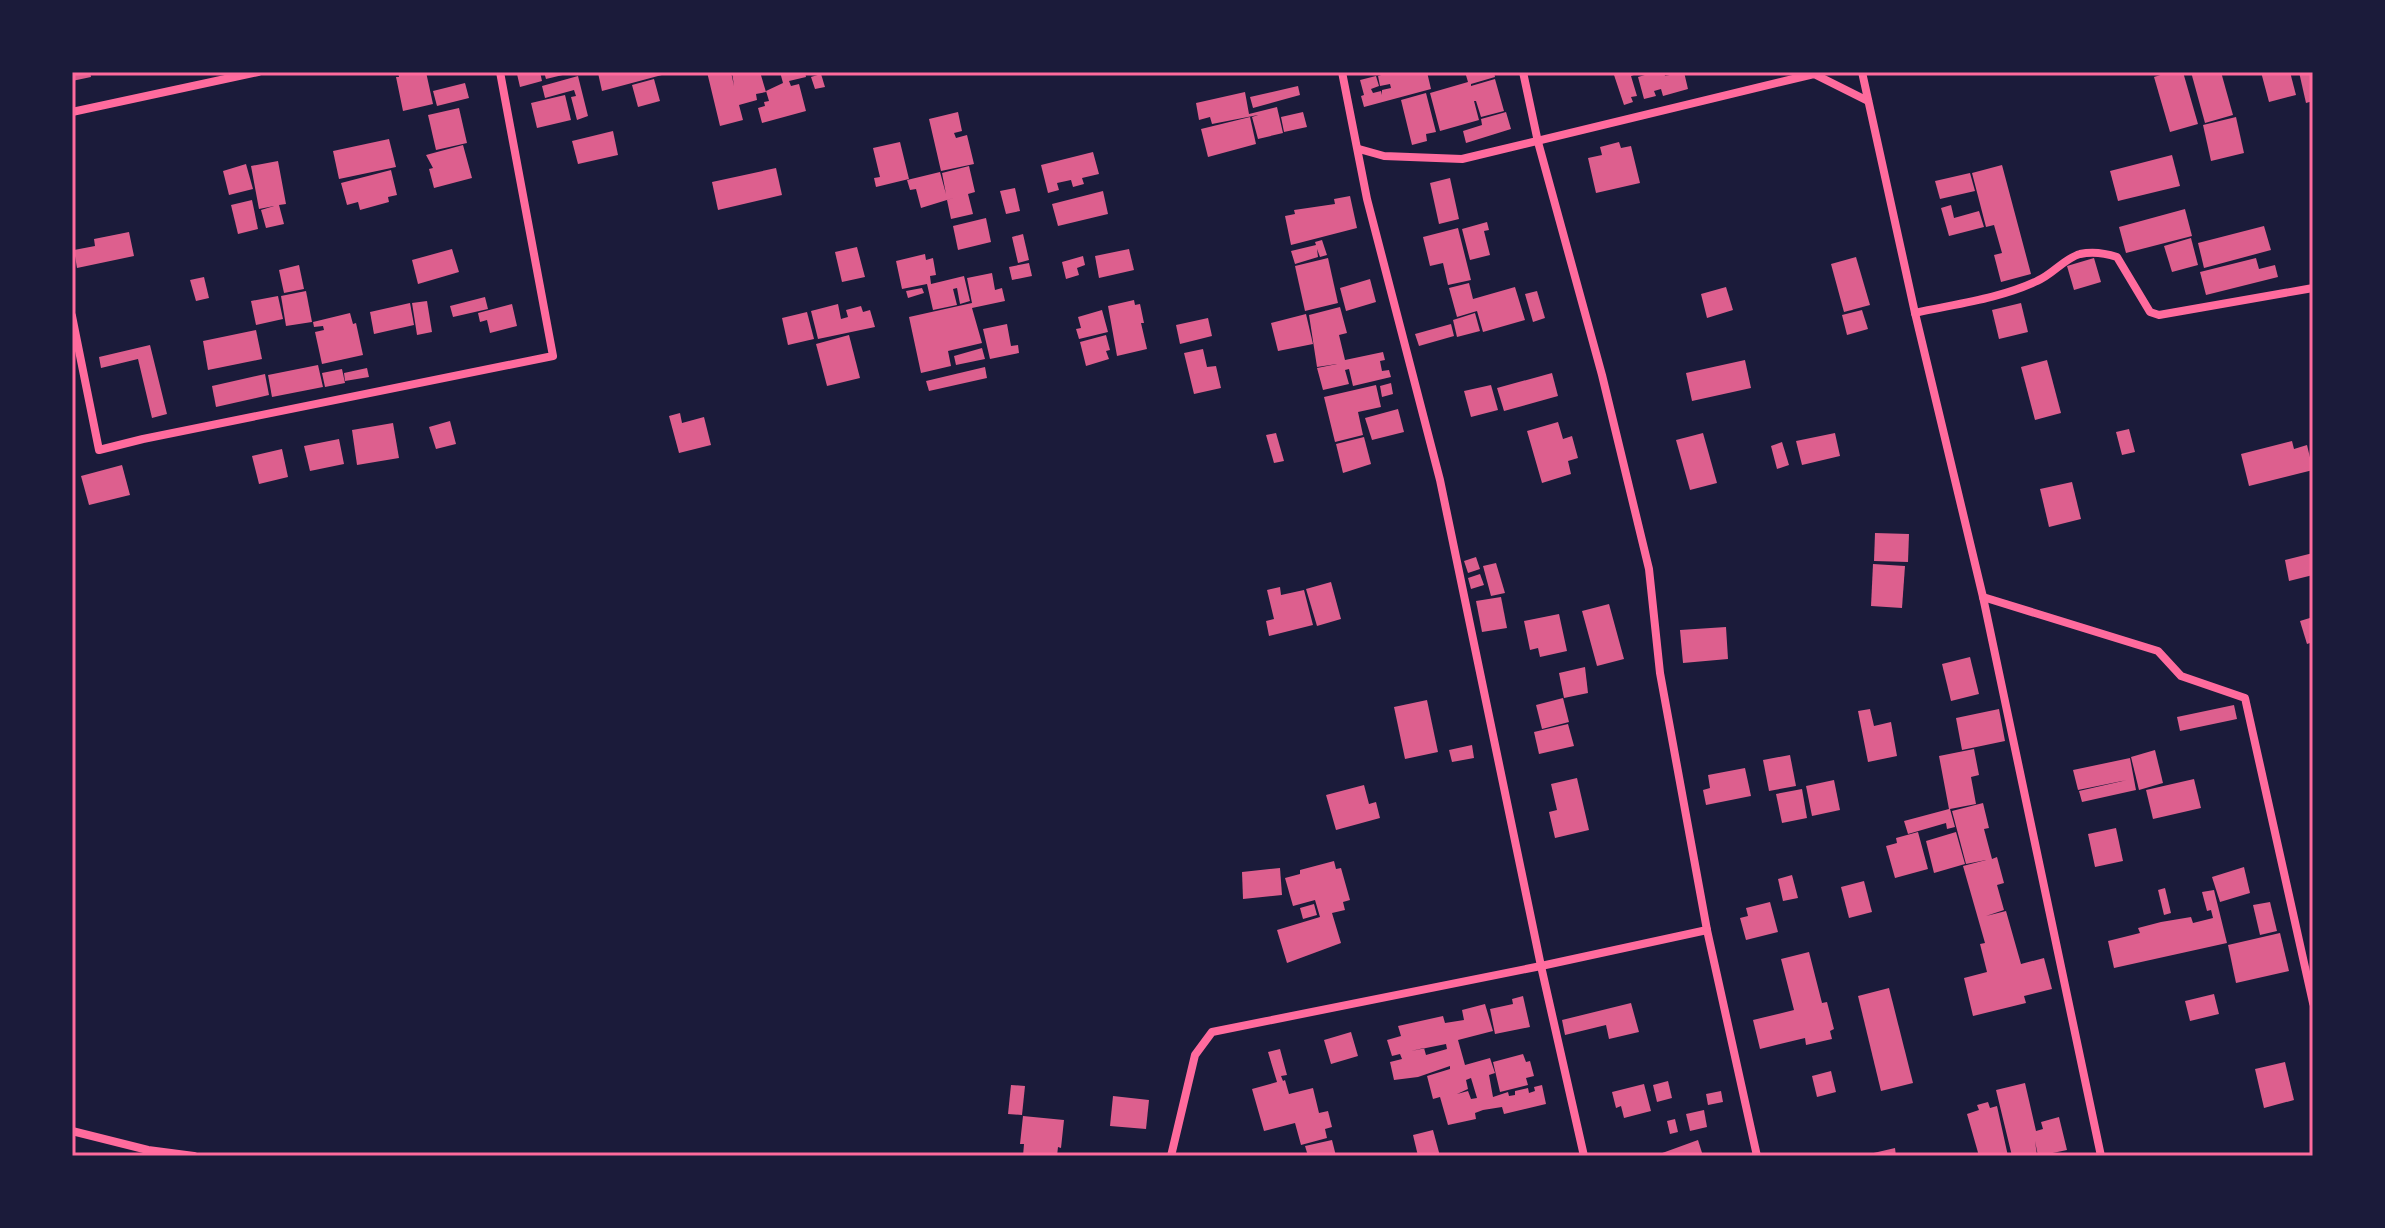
<svg xmlns="http://www.w3.org/2000/svg" width="2385" height="1228" font-family="Figtree,sans-serif">
  <style>
    .building { fill: #dd5f8e; fill-rule: evenodd }
    .lines { fill: none; stroke-linecap: round; stroke-linejoin: round }
    .minor { stroke: #ff6b9d; stroke-width: 8 }
    .neatline { fill: none; stroke: #ff6b9d; stroke-width: 3 }
  </style>
  <rect width="100%" height="100%" fill="#1b1b3a"/>
  <!-- building -->
  <g class="building">
    <polygon points="72,72 90,72 91,77 72,81"/>
    <polygon points="398,72 426,72 433,104 403,111 396,77 399,77"/>
    <polygon points="525,72 540,72 542,81 520,87 517,74"/>
    <polygon points="544,72 571,72 571,73 546,79"/>
    <polygon points="673,72 602,91 598,73 599,72"/>
    <polygon points="707,72 731,72 734,86 732,72 760,72 766,92 756,94 757,100 739,105 743,120 720,126"/>
    <polygon points="780,72 805,72 806,77 789,81 791,86 799,84 806,111 762,123 758,108 765,106 764,102 769,101 766,91 783,83"/>
    <polygon points="1391,72 1427,72 1431,89 1364,107 1361,96 1364,95 1360,80 1376,76 1379,86 1371,89 1373,93 1381,91 1382,95 1382,90 1391,88 1390,84 1380,86 1378,76"/>
    <polygon points="1465,72 1494,72 1495,77 1471,84 1471,86 1495,79 1504,111 1481,117 1476,101 1474,101 1479,120 1440,131 1430,93 1468,82"/>
    <polygon points="1613,72 1642,72 1631,76 1637,96 1631,97 1633,102 1624,105"/>
    <polygon points="1655,72 1664,72 1665,76 1684,72 1688,89 1663,96 1661,89 1654,91 1656,96 1644,99 1638,77"/>
    <polygon points="2170,72 2183,72 2198,124 2170,132 2154,77"/>
    <polygon points="2191,72 2221,72 2233,115 2205,123"/>
    <polygon points="2261,72 2290,72 2296,95 2269,102"/>
    <polygon points="2299,72 2313,72 2313,101 2306,103"/>
    <polygon points="821,74 825,87 815,89 811,77"/>
    <polygon points="578,76 588,116 577,120 571,97 576,96 574,90 545,98 542,86"/>
    <polygon points="654,79 660,101 638,107 632,85"/>
    <polygon points="465,83 469,98 437,106 433,91"/>
    <polygon points="1298,86 1300,95 1253,108 1250,97"/>
    <polygon points="1245,92 1249,114 1277,107 1283,133 1258,139 1252,117 1258,115 1212,124 1210,117 1199,120 1196,103"/>
    <polygon points="1426,93 1436,132 1426,134 1427,141 1412,145 1401,100"/>
    <polygon points="565,95 571,120 537,128 531,103"/>
    <polygon points="459,108 467,143 436,150 428,115"/>
    <polygon points="958,112 962,131 954,133 956,138 967,135 974,164 941,171 929,119"/>
    <polygon points="1303,112 1307,127 1284,132 1281,117"/>
    <polygon points="1506,112 1511,129 1466,143 1463,131 1482,125 1481,119"/>
    <polygon points="1250,117 1256,144 1208,157 1201,129"/>
    <polygon points="2236,117 2244,153 2211,161 2203,125"/>
    <polygon points="613,131 618,155 578,164 572,141"/>
    <polygon points="389,139 396,167 339,179 333,151"/>
    <polygon points="900,142 909,179 876,187 874,178 880,177 873,148"/>
    <polygon points="1619,142 1621,148 1631,146 1640,183 1596,193 1588,158 1602,155 1600,147"/>
    <polygon points="463,145 472,178 434,188 429,169 433,168 426,155"/>
    <polygon points="1093,152 1099,174 1082,178 1084,184 1073,187 1071,180 1057,183 1059,190 1048,193 1041,165"/>
    <polygon points="2172,155 2180,186 2118,201 2110,171"/>
    <polygon points="278,161 286,204 279,205 284,224 266,228 261,210 274,206 259,209 251,166"/>
    <polygon points="246,164 253,189 229,195 223,171"/>
    <polygon points="2002,165 2031,274 2001,282 1994,255 2002,253 1994,225 1986,227 1972,173"/>
    <polygon points="969,166 975,192 968,194 973,214 951,219 947,200 963,195 921,208 916,189 910,190 907,180 940,172 946,194 942,173"/>
    <polygon points="776,168 782,195 718,210 712,182"/>
    <polygon points="391,170 397,195 388,197 389,202 360,210 358,202 347,205 341,183"/>
    <polygon points="1970,173 1975,191 1940,199 1935,181"/>
    <polygon points="1450,178 1459,219 1439,224 1430,183"/>
    <polygon points="1015,188 1020,211 1006,214 1000,191"/>
    <polygon points="1103,191 1108,214 1058,226 1052,204"/>
    <polygon points="1350,196 1357,228 1291,245 1285,216 1295,214 1294,210 1335,204 1334,199"/>
    <polygon points="252,200 258,229 238,234 231,205"/>
    <polygon points="1951,205 1954,218 1979,211 1984,227 1949,236 1941,208"/>
    <polygon points="2185,209 2192,236 2126,253 2119,227"/>
    <polygon points="986,218 991,242 958,250 953,226"/>
    <polygon points="1487,222 1489,230 1484,231 1490,255 1470,260 1462,229"/>
    <polygon points="2264,226 2271,250 2204,268 2198,243"/>
    <polygon points="1458,228 1471,280 1448,285 1443,263 1430,266 1423,237"/>
    <polygon points="129,232 134,256 77,268 74,250 95,246 94,239"/>
    <polygon points="1023,234 1029,260 1018,263 1012,237"/>
    <polygon points="2191,238 2198,265 2172,272 2164,246"/>
    <polygon points="1322,240 1327,255 1320,257 1317,249 1318,257 1295,264 1291,251 1316,245 1315,242"/>
    <polygon points="857,247 865,277 842,282 835,252"/>
    <polygon points="452,249 459,272 418,284 412,260"/>
    <polygon points="1129,249 1134,270 1099,278 1095,256"/>
    <polygon points="925,254 926,260 933,258 936,275 930,276 931,284 964,276 970,301 960,304 957,288 953,289 957,305 933,310 927,284 902,289 896,261"/>
    <polygon points="1083,256 1085,265 1077,268 1079,275 1066,279 1062,262"/>
    <polygon points="1856,257 1870,305 1844,312 1831,264"/>
    <polygon points="1328,258 1338,303 1305,311 1295,266"/>
    <polygon points="2094,258 2101,282 2074,290 2067,266"/>
    <polygon points="2256,258 2259,269 2275,265 2278,277 2206,295 2200,272"/>
    <polygon points="1029,263 1032,276 1012,280 1009,267"/>
    <polygon points="299,265 304,289 284,293 279,270"/>
    <polygon points="992,273 995,290 1002,288 1005,301 972,308 982,343 948,351 951,366 921,373 909,317 972,303 967,278"/>
    <polygon points="204,277 209,298 196,301 190,280"/>
    <polygon points="1370,279 1376,302 1346,311 1340,288"/>
    <polygon points="1469,283 1473,299 1515,287 1525,320 1483,332 1477,311 1457,317 1449,288"/>
    <polygon points="1726,287 1733,310 1707,318 1701,294"/>
    <polygon points="922,288 924,293 908,298 906,291"/>
    <polygon points="306,291 312,322 286,326 281,296"/>
    <polygon points="1537,291 1545,318 1533,322 1525,294"/>
    <polygon points="278,296 283,319 256,325 251,301"/>
    <polygon points="485,297 488,309 453,317 450,306"/>
    <polygon points="1134,300 1135,305 1140,304 1144,323 1141,323 1147,349 1117,356 1108,306"/>
    <polygon points="427,301 432,332 417,335 412,303"/>
    <polygon points="410,303 414,325 374,334 370,312"/>
    <polygon points="2021,303 2028,332 1999,339 1992,310"/>
    <polygon points="512,304 517,326 490,333 487,320 480,322 478,313"/>
    <polygon points="838,304 841,319 848,317 846,310 861,306 863,312 870,310 875,327 818,339 811,311"/>
    <polygon points="1340,307 1347,333 1339,335 1345,360 1383,352 1385,360 1380,361 1382,371 1389,370 1391,377 1353,386 1349,369 1345,370 1349,384 1323,390 1317,368 1337,364 1317,367 1309,315"/>
    <polygon points="1102,310 1108,332 1079,339 1076,329 1081,328 1078,317"/>
    <polygon points="1862,310 1868,329 1847,335 1842,315"/>
    <polygon points="807,312 814,339 788,345 782,318"/>
    <polygon points="350,313 353,324 356,323 363,355 322,364 315,332 324,330 323,326 314,327 313,322"/>
    <polygon points="1475,313 1480,331 1457,337 1453,320"/>
    <polygon points="1306,314 1313,344 1278,351 1271,323"/>
    <polygon points="1208,318 1212,336 1180,344 1176,325"/>
    <polygon points="1007,324 1011,346 1018,345 1019,353 990,359 983,329"/>
    <polygon points="1451,324 1454,336 1419,346 1415,334"/>
    <polygon points="256,330 262,359 208,370 203,341"/>
    <polygon points="849,335 860,378 827,386 816,344"/>
    <polygon points="1106,335 1110,350 1106,351 1109,359 1086,366 1080,342"/>
    <polygon points="150,345 167,414 152,418 138,359 101,368 99,357"/>
    <polygon points="982,348 985,359 956,365 954,356"/>
    <polygon points="1203,349 1207,367 1216,366 1221,388 1194,394 1184,353"/>
    <polygon points="1745,360 1751,388 1692,401 1686,373"/>
    <polygon points="2047,360 2061,413 2035,420 2021,367"/>
    <polygon points="318,365 323,387 272,397 268,375"/>
    <polygon points="985,367 987,378 929,391 926,381"/>
    <polygon points="367,368 369,377 345,381 344,373"/>
    <polygon points="342,369 345,383 325,387 322,373"/>
    <polygon points="1552,373 1558,396 1504,411 1497,388"/>
    <polygon points="265,374 269,395 216,407 212,386"/>
    <polygon points="1391,383 1393,394 1382,397 1380,386"/>
    <polygon points="1376,385 1381,407 1358,412 1363,435 1335,442 1324,397"/>
    <polygon points="1491,385 1498,410 1471,417 1464,391"/>
    <polygon points="1398,409 1404,432 1372,440 1365,418"/>
    <polygon points="680,413 682,423 704,417 711,445 679,453 669,416"/>
    <polygon points="450,421 456,444 436,449 429,427"/>
    <polygon points="1558,422 1563,439 1572,436 1578,458 1568,461 1571,474 1542,483 1527,431"/>
    <polygon points="393,423 399,458 357,465 352,430"/>
    <polygon points="2129,429 2135,452 2122,455 2116,432"/>
    <polygon points="1276,433 1284,461 1274,463 1266,435"/>
    <polygon points="1703,433 1717,483 1690,490 1676,440"/>
    <polygon points="1835,433 1840,456 1802,465 1796,441"/>
    <polygon points="1364,437 1371,464 1343,473 1336,444"/>
    <polygon points="339,439 344,464 310,471 304,446"/>
    <polygon points="2292,441 2294,449 2307,445 2313,470 2249,486 2241,454"/>
    <polygon points="1782,442 1789,465 1777,469 1771,446"/>
    <polygon points="282,449 288,477 259,484 252,456"/>
    <polygon points="122,465 130,495 89,505 81,476"/>
    <polygon points="2072,482 2081,519 2049,527 2040,489"/>
    <polygon points="1875,533 1909,534 1908,562 1874,561"/>
    <polygon points="2313,553 2313,575 2289,581 2285,560"/>
    <polygon points="1476,557 1480,569 1468,573 1464,561"/>
    <polygon points="1496,563 1505,593 1491,596 1483,566"/>
    <polygon points="1873,564 1905,566 1902,608 1871,606"/>
    <polygon points="1480,574 1484,585 1471,589 1468,578"/>
    <polygon points="1331,582 1341,619 1317,626 1306,589"/>
    <polygon points="1280,587 1281,595 1304,590 1313,625 1269,636 1266,621 1274,619 1267,590"/>
    <polygon points="1501,597 1507,628 1482,632 1476,601"/>
    <polygon points="1609,604 1624,659 1597,666 1582,611"/>
    <polygon points="1559,614 1567,651 1540,657 1538,648 1530,650 1524,621"/>
    <polygon points="2313,617 2313,642 2307,644 2300,621"/>
    <polygon points="1726,627 1728,659 1683,663 1680,630"/>
    <polygon points="1970,657 1979,694 1951,701 1942,664"/>
    <polygon points="1585,667 1588,693 1564,698 1559,673"/>
    <polygon points="1563,698 1569,722 1542,729 1536,705"/>
    <polygon points="1427,700 1438,752 1405,759 1394,707"/>
    <polygon points="2234,705 2237,719 2180,731 2177,717"/>
    <polygon points="1870,709 1874,726 1891,722 1897,756 1868,762 1858,711"/>
    <polygon points="1999,709 2005,741 1962,750 1956,718"/>
    <polygon points="1568,724 1574,746 1539,754 1534,732"/>
    <polygon points="1472,745 1474,758 1452,762 1449,750"/>
    <polygon points="1974,749 1979,775 1971,777 1976,804 1950,809 1955,827 1947,829 1946,823 1908,834 1904,821 1949,809 1939,756"/>
    <polygon points="2155,750 2163,783 2139,790 2131,757"/>
    <polygon points="1790,755 1796,786 1769,791 1763,760"/>
    <polygon points="2130,758 2136,790 2082,802 2079,791 2127,780 2078,790 2073,770"/>
    <polygon points="1745,768 1751,796 1706,805 1703,790 1710,788 1708,775"/>
    <polygon points="1577,778 1589,830 1555,838 1549,812 1557,810 1551,784"/>
    <polygon points="2194,779 2201,808 2153,819 2146,790"/>
    <polygon points="1834,780 1840,810 1812,816 1806,786"/>
    <polygon points="1364,785 1369,804 1376,802 1380,818 1336,830 1326,795"/>
    <polygon points="1802,789 1807,818 1782,823 1776,794"/>
    <polygon points="1983,803 1989,828 1984,829 1992,859 1997,857 2004,883 1997,885 2004,910 1986,916 2006,911 2021,964 2044,958 2052,989 2024,996 2026,1003 1973,1016 1964,978 1987,972 1980,944 1985,943 1963,866 1986,860 1966,864 1952,811"/>
    <polygon points="2116,828 2123,861 2095,867 2088,834"/>
    <polygon points="1918,832 1928,869 1895,878 1886,846 1897,843 1896,838"/>
    <polygon points="1956,832 1965,864 1934,873 1926,841"/>
    <polygon points="1334,861 1336,869 1341,868 1350,900 1343,902 1345,910 1332,913 1341,943 1287,963 1277,930 1320,917 1315,900 1293,906 1285,878 1300,874 1300,870"/>
    <polygon points="2244,867 2250,893 2220,902 2212,877"/>
    <polygon points="1280,868 1282,895 1243,899 1242,872"/>
    <polygon points="1792,875 1798,898 1783,901 1778,879"/>
    <polygon points="1864,881 1872,912 1849,918 1841,887"/>
    <polygon points="2165,888 2171,913 2164,915 2158,890"/>
    <polygon points="2214,890 2227,943 2114,968 2108,941 2140,933 2138,928 2161,922 2191,917 2193,923 2213,918 2211,910 2207,911 2202,892"/>
    <polygon points="1770,902 1778,932 1746,940 1740,918 1748,916 1746,908"/>
    <polygon points="2270,902 2277,931 2260,935 2253,905"/>
    <polygon points="1314,904 1317,915 1303,919 1300,908"/>
    <polygon points="2280,933 2289,971 2236,983 2228,945"/>
    <polygon points="1809,952 1822,1003 1827,1002 1834,1029 1830,1031 1832,1039 1806,1045 1805,1038 1760,1049 1753,1020 1794,1010 1781,959"/>
    <polygon points="1889,988 1913,1083 1881,1091 1858,996"/>
    <polygon points="2214,994 2219,1014 2190,1021 2185,1001"/>
    <polygon points="1523,996 1530,1027 1495,1034 1490,1009 1513,1004 1512,999"/>
    <polygon points="1631,1003 1639,1032 1609,1039 1606,1025 1565,1035 1562,1020"/>
    <path d="M 1485,1004 L 1493,1031 L 1458,1040 L 1465,1065 L 1490,1058 L 1495,1073 L 1489,1075 L 1493,1097 L 1508,1092 L 1509,1096 L 1515,1095 L 1515,1091 L 1528,1088 L 1529,1093 L 1535,1091 L 1534,1087 L 1542,1085 L 1546,1104 L 1504,1114 L 1502,1107 L 1483,1110 L 1475,1113 L 1476,1119 L 1448,1125 L 1440,1097 L 1433,1099 L 1427,1076 L 1450,1069 L 1450,1066 L 1418,1077 L 1394,1080 L 1390,1062 L 1402,1059 L 1400,1054 L 1392,1056 L 1387,1040 L 1401,1036 L 1398,1026 L 1443,1016 L 1445,1023 L 1464,1020 L 1462,1010 ZM 1446,1044 L 1447,1049 L 1426,1055 L 1424,1048 L 1411,1051 ZM 1471,1078 L 1477,1098 L 1471,1099 L 1468,1091 L 1457,1094 L 1468,1089 L 1466,1080 Z"/>
    <polygon points="1351,1032 1358,1056 1331,1064 1324,1040"/>
    <polygon points="1280,1049 1287,1075 1281,1076 1283,1081 1285,1080 1289,1094 1313,1088 1319,1113 1328,1111 1332,1127 1325,1129 1327,1138 1301,1145 1295,1123 1264,1131 1252,1089 1277,1082 1268,1052"/>
    <polygon points="1523,1054 1526,1062 1530,1061 1534,1076 1526,1078 1528,1085 1500,1092 1493,1062"/>
    <polygon points="2285,1062 2294,1100 2264,1108 2255,1069"/>
    <polygon points="1831,1071 1836,1092 1817,1097 1812,1076"/>
    <polygon points="1668,1081 1672,1098 1657,1102 1653,1085"/>
    <polygon points="2025,1083 2036,1131 2043,1129 2041,1122 2059,1117 2067,1150 2038,1156 2035,1141 2037,1155 2012,1156 1996,1090"/>
    <polygon points="1644,1084 1651,1111 1624,1118 1621,1106 1616,1108 1612,1092"/>
    <polygon points="1011,1085 1025,1086 1022,1115 1008,1114"/>
    <polygon points="1721,1091 1723,1102 1708,1105 1706,1094"/>
    <polygon points="1113,1096 1149,1100 1146,1129 1110,1126"/>
    <polygon points="1988,1102 1990,1108 1997,1106 2008,1156 1979,1156 1967,1114 1979,1110 1977,1105"/>
    <polygon points="1704,1110 1707,1127 1690,1131 1686,1114"/>
    <polygon points="1023,1116 1064,1120 1061,1148 1058,1147 1057,1156 1023,1156 1024,1144 1020,1144"/>
    <polygon points="1675,1119 1678,1132 1670,1134 1667,1121"/>
    <polygon points="1433,1130 1440,1156 1418,1156 1413,1135"/>
    <polygon points="1332,1140 1336,1156 1308,1156 1305,1146"/>
    <polygon points="1698,1140 1703,1156 1654,1156"/>
    <polygon points="1895,1148 1896,1156 1866,1156 1865,1155"/>
  </g>
  <g class="lines">
    <!-- minor -->
    <g class="minor">
      <polyline points="1342,72 1367,199 1440,480 1541,966 1584,1156"/>
      <polyline points="1523,72 1538,142 1602,375 1649,569 1660,673 1707,930 1757,1156"/>
      <polyline points="1862,72 1915,313 1983,597 2101,1156"/>
      <polyline points="72,112 258,72"/>
      <polyline points="1359,149 1384,156 1462,159 1814,74 1868,101"/>
      <path d="M 1915,313 C 1955,304 1999,299 2037,281 C 2052,275 2065,258 2080,254 C 2093,251 2105,253 2117,257 L 2150,312 L 2159,315 L 2313,288"/>
      <polyline points="72,316 99,450 143,439 553,356 500,72"/>
      <polyline points="1983,597 2158,651 2181,676 2245,698 2313,1003"/>
      <polyline points="72,1131 148,1150 194,1156"/>
      <polyline points="1171,1156 1195,1055 1212,1032 1541,966 1707,930"/>
    </g>
  </g>
  <!-- border -->
  <rect width="2385" height="1228" fill="none" stroke="#1b1b3a" stroke-width="148"/>
  <rect x="74" y="74" width="2237" height="1080" class="neatline"/>
</svg>
